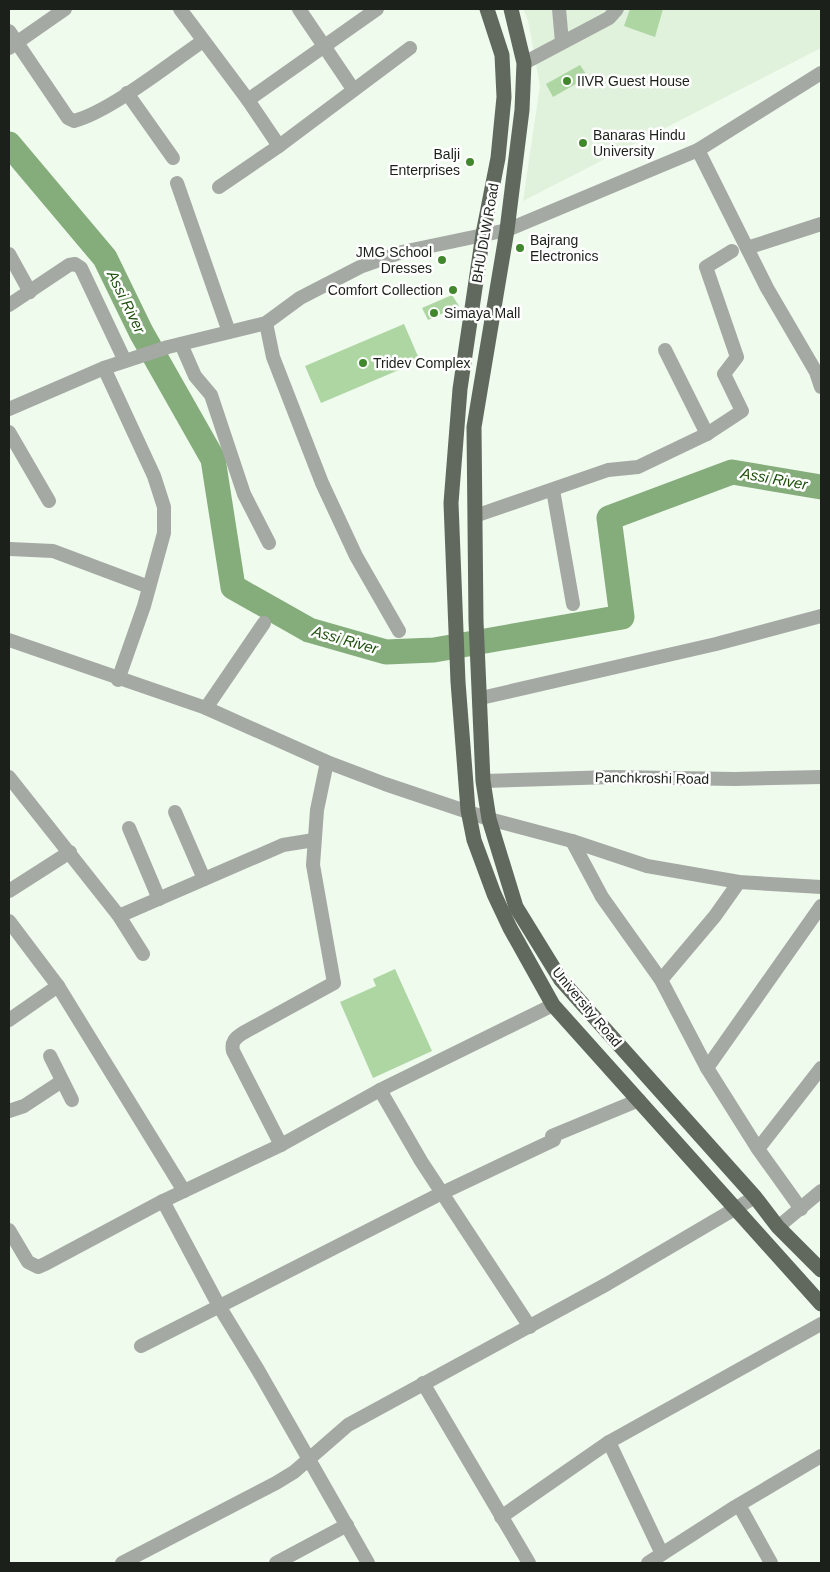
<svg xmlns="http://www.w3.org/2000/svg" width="830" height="1572" font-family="Arial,sans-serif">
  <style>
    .built { fill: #e0f1dc }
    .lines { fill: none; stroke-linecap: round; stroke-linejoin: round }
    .river { stroke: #85ac7b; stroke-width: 25 }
    .building { fill: #add6a3 }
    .minor { stroke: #a5a9a3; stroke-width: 14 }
    .major { stroke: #61695f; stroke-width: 15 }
    .poi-dot { fill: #41882d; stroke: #fff; stroke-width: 2 }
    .labels { text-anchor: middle; stroke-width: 5; stroke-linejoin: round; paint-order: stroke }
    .poi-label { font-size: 14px; fill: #1c201b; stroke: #fff; text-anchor: start }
    .street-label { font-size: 14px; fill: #1c201b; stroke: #fff }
    .water-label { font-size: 15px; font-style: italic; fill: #1d500c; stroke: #fff }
  </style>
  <rect width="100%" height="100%" fill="#effbed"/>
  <!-- built -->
  <polygon class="built" points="523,9 821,9 821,48 523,201 540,86 528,20"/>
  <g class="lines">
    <!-- river -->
    <polyline class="river" points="9,144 105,258 141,332 213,459 233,587 309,630 386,652 434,650 622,617 609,518 732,472 821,487"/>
  </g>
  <!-- building -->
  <g class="building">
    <polygon points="630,9 663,9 655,37 624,26"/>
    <polygon points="580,65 588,77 553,97 546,84"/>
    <polygon points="452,295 459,306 428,320 422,308"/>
    <polygon points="404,324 420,361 321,403 305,366"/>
    <polygon points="395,969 432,1051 373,1078 340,1002 376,986 373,979"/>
  </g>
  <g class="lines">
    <!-- minor -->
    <g class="minor">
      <polyline points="180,9 248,100 377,9"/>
      <polyline points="299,9 353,89"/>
      <polyline points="559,9 562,42"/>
      <path d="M 9,31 L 68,118 L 74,121 C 111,111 169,64 203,41"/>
      <polyline points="9,48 65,9"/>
      <polyline points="524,63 609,18 617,9"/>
      <polyline points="127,93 173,158"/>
      <polyline points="248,100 279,146"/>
      <polyline points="698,150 767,288 816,372 821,387"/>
      <polyline points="177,183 229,332"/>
      <polyline points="219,187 279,146 410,48"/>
      <polyline points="747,248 821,224"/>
      <polyline points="9,254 30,292"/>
      <polyline points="9,305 69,265 75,264 81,268 125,361"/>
      <polyline points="266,323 273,357 322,483 356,556 399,631"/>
      <polyline points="181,344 195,376 211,395 244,494 269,543"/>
      <polyline points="665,350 707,434"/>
      <polyline points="104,368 154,476 164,507 164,533 144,606 118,680"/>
      <polyline points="9,409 104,368 168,347 266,323 300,298 360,267 402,252 507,230 698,150 821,73"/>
      <polyline points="9,432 49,501"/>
      <polyline points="553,490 573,604"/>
      <polyline points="475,516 608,470 638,467 707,434 742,411 724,374 737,357 706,267 732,251"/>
      <polyline points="10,549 53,551 149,587"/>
      <polyline points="9,640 206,708 327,762 385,784 489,819 572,841 647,866 739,882 821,887"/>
      <polyline points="481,698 716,644 821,616"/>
      <polyline points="206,708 264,623"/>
      <polyline points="9,777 119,916 143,954"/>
      <polyline points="483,781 612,777 735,779 821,777"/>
      <polyline points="175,812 204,879"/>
      <polyline points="129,828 159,899"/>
      <polyline points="572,841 602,897 661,980 707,1068 758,1149 801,1209"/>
      <polyline points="9,891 70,852"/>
      <polyline points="119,916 283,845 314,840"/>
      <polyline points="9,921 58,986 9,1020"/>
      <polyline points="661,980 715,916 739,882"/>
      <polyline points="58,986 184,1191"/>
      <polyline points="50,1056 72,1100"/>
      <polyline points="707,1068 821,906"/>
      <polyline points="380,1090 421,1161 530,1327"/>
      <polyline points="9,1111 24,1106 62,1081"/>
      <polyline points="552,1136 639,1100"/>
      <path d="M 281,1145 L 233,1051 C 231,1042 235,1038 243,1033 L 334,983 L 313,865 L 317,810 L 327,762"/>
      <polyline points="758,1149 821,1068"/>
      <polyline points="163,1201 219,1306 258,1370 368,1563"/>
      <polyline points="778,1227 821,1191"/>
      <polyline points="9,1230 28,1262 38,1267 45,1264 163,1201 281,1145 380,1090 553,1005"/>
      <polyline points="141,1346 442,1193 554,1140"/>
      <polyline points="423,1383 529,1563"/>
      <polyline points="609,1442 662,1554"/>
      <polyline points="739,1505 771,1563"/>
      <polyline points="501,1517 609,1442 821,1324"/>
      <polyline points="122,1563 276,1483 294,1472 348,1425 607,1284 755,1197"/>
      <polyline points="276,1563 347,1525"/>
      <polyline points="648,1563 735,1507 821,1456"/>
    </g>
    <!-- major -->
    <g class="major">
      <polyline points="487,9 502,55 504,97 498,158 483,234 460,389 451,503 458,682 468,810 474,840 494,894 510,928 553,1005 821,1304"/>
      <polyline points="511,9 524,63 522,110 507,230 474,427 476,621 483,781 489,819 516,907 561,980 755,1197 778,1227 821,1270"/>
    </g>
  </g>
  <!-- markers -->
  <g class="poi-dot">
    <circle cx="567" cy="81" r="5"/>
    <circle cx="583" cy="143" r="5"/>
    <circle cx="470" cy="162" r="5"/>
    <circle cx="520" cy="248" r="5"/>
    <circle cx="442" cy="260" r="5"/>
    <circle cx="453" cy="290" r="5"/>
    <circle cx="434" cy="313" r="5"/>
    <circle cx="363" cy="363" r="5"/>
  </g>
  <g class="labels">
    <!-- poi labels -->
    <g class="poi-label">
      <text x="577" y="86">IIVR Guest House</text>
      <text x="593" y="140">Banaras Hindu<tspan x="593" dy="16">University</tspan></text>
      <text x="460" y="159" text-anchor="end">Balji<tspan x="460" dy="16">Enterprises</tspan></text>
      <text x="530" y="245">Bajrang<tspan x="530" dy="16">Electronics</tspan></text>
      <text x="432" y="257" text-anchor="end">JMG School<tspan x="432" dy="16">Dresses</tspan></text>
      <text x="443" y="295" text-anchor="end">Comfort Collection</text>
      <text x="444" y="318">Simaya Mall</text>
      <text x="373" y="368">Tridev Complex</text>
    </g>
    <!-- street labels -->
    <g class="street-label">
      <text transform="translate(485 233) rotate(-80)" y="5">BHU DLW Road</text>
      <text transform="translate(652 778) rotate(1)" y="5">Panchkroshi Road</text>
      <text transform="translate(587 1007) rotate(50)" y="5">University Road</text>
    </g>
    <!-- water labels -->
    <g class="water-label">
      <text transform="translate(126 302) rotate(64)" y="5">Assi River</text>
      <text transform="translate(774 479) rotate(10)" y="5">Assi River</text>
      <text transform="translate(345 640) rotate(16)" y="5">Assi River</text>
    </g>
  </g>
  <!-- border -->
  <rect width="830" height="1572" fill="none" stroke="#1c201b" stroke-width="20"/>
</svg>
